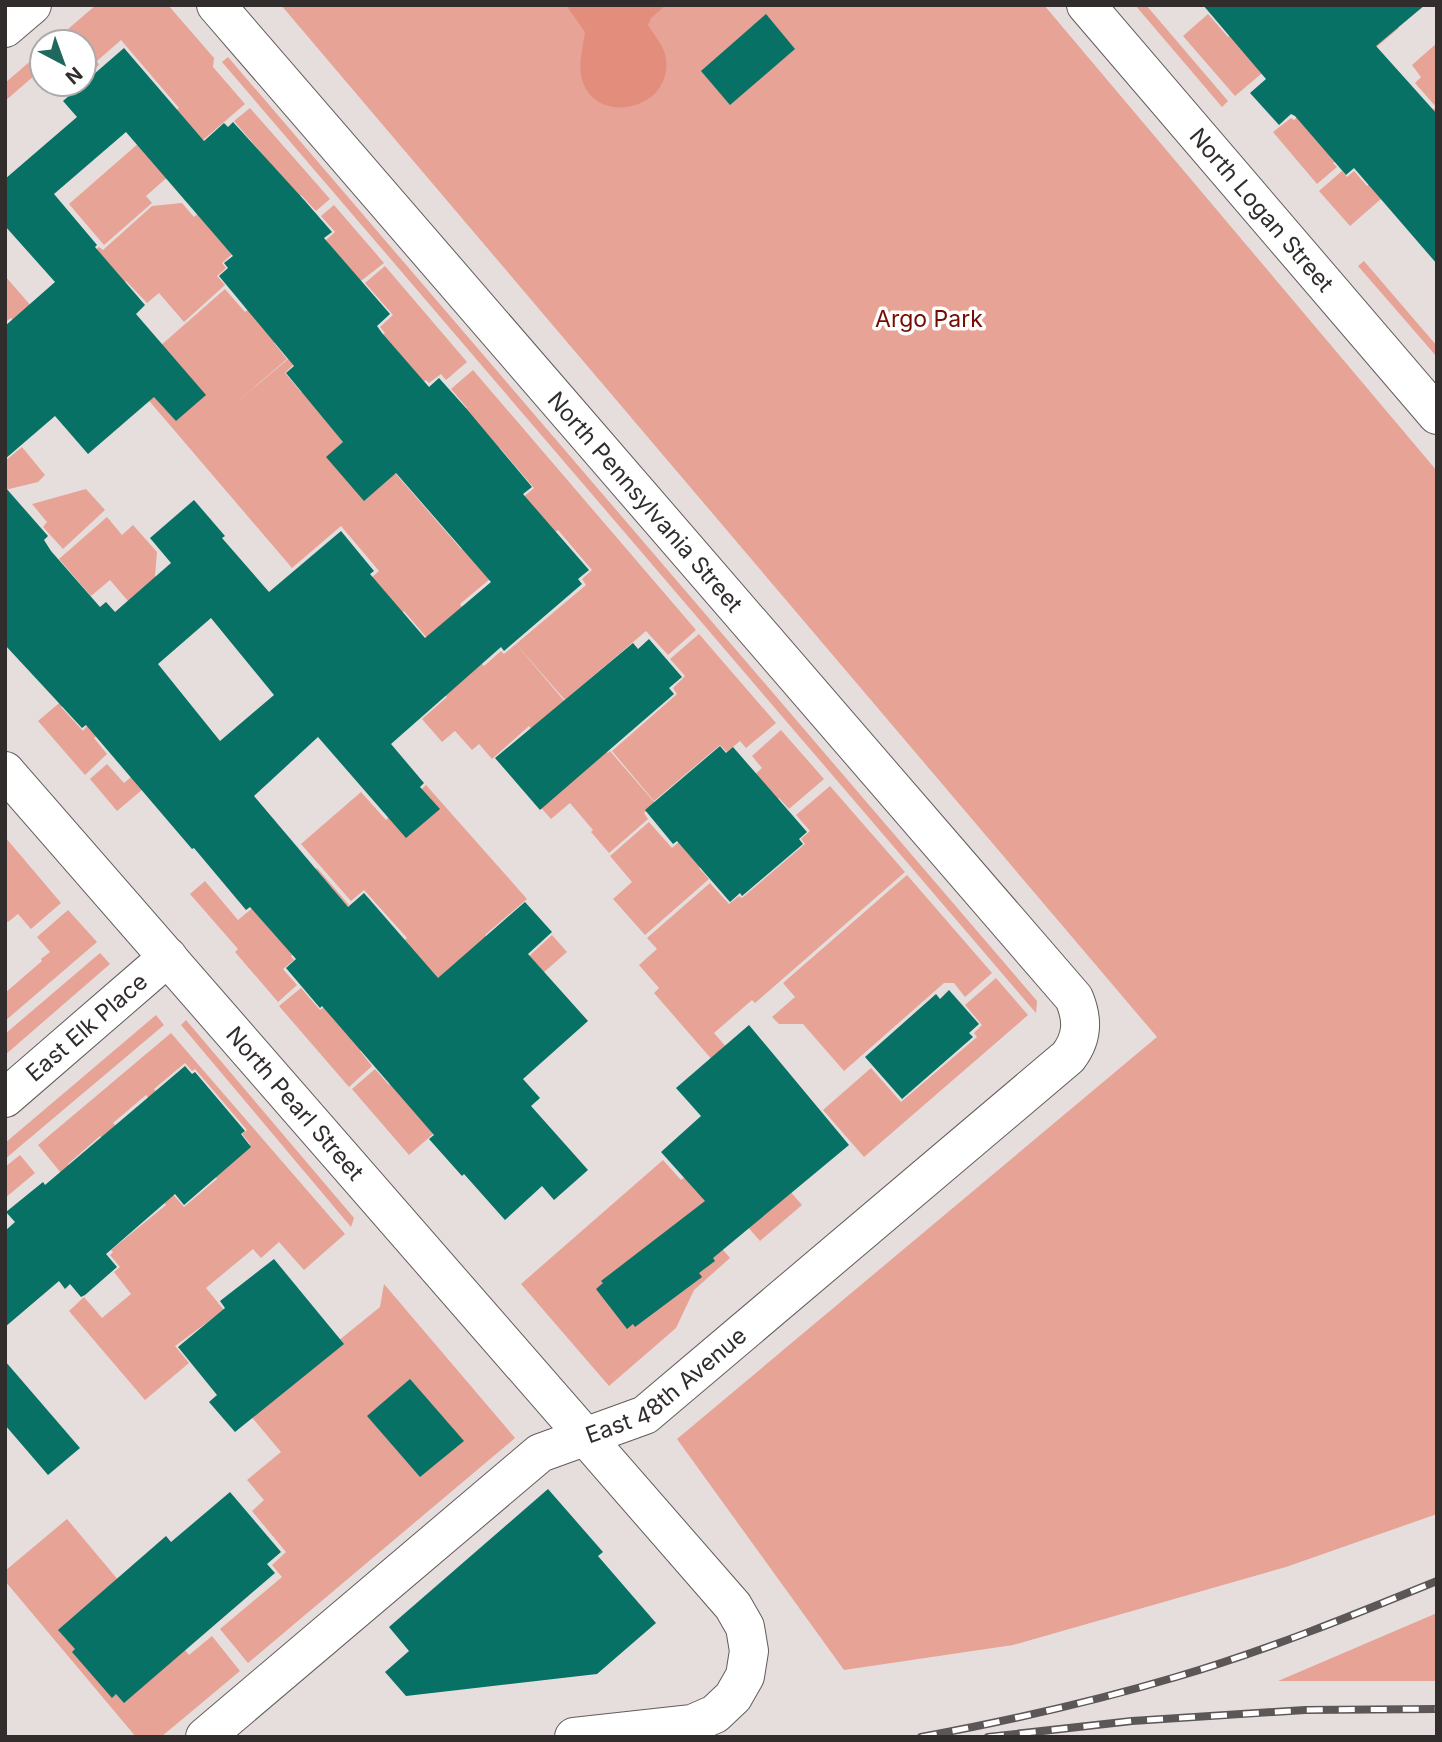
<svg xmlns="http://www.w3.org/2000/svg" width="1442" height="1742" font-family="Inter,sans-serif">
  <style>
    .green { fill: #e6a396 }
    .water { fill: #e38d7d }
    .building { fill: #077165; fill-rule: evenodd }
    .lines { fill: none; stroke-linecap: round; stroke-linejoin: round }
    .minor-casing { stroke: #635c5b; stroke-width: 40 }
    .minor { stroke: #fff; stroke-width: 38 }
    .rail-casing { stroke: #5c5756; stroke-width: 8 }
    .rail { stroke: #fff; stroke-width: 5; stroke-dasharray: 16; stroke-linecap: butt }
    .labels { text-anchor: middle; stroke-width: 7; stroke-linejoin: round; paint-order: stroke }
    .street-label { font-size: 23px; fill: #302d2c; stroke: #fff }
    .park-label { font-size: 23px; fill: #740c00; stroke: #fff }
  </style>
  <rect width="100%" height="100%" fill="#e6dedd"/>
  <!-- green -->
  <g class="green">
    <polygon points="96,5 168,5 214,58 213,67 245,104 168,170 171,174 146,196 152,203 104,245 69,204 179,108 121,40 97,61 99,65 84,78 84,42 53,42"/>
    <polygon points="281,5 1044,5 1437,471 1437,1514 1286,1567 1013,1645 844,1670 677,1439 1157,1037"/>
    <polygon points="1135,5 1146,5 1228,101 1222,107"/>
    <polygon points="1265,5 1381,5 1399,28 1359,62 1324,21 1235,96 1183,36 1208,14 1228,37"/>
    <polygon points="1437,43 1437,138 1421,121 1436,107 1415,83 1421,77 1412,65"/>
    <polygon points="42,51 42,69 5,101 5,83"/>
    <polygon points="228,57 1037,1001 1036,1013 222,62"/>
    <polygon points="1317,100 1340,157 1333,163 1337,167 1317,184 1273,132 1291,118 1294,120"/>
    <polygon points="250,108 330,199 316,211 301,195 239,249 264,156 234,121"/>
    <polygon points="1342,171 1347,177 1354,171 1367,186 1370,184 1397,185 1350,226 1319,191"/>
    <polygon points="182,203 194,217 202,210 237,250 222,263 226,268 217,276 225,285 184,322 159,293 147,303 126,281 90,313 61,281 99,247 103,250 152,206"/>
    <polygon points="334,205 384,263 348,291 330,245 326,240 335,232 321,216"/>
    <polygon points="1364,261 1437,346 1437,357 1358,266"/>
    <polygon points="385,266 467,362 446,380 441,374 429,383 426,380 360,438 319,391 385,333 380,327 393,315 365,283"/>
    <polygon points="5,276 59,338 41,353 11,318 5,322"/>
    <polygon points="340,285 274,343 287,359 223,414 288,359 293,365 285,373 301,392 311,384 395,473 461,549 470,542 496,574 460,604 462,607 427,638 404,611 362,647 332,612 379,571 341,526 292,568 127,375 225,289 245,312 254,305"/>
    <polygon points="473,370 696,630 668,655 646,631 565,700 516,644 586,585 582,579 592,570 558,530 546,539 472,541 534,488 500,448 428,509 458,415 467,408 451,389"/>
    <polygon points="22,447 45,475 38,482 5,490 5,461"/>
    <polygon points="86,489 105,510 63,549 43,527 47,522 32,504"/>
    <polygon points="107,517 122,535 133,525 157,552 155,576 168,590 140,615 110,580 91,596 59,559"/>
    <polygon points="699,634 776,723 746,748 740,741 727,752 720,745 654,801 612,751 677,694 673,688 685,676 670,659"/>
    <polygon points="516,644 577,716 556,757 529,726 492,759 479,744 472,750 455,731 442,742 422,719 447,697 428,674 481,663 484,666 501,651 504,654"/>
    <polygon points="64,699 66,702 61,707 83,731 87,726 104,730 94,738 107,754 85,775 38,721"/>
    <polygon points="195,723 206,736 117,811 90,779 107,764 124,783"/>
    <polygon points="781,730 824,779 789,809 779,798 771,804 699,868 709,879 645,935 613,899 632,882 610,856 649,822 672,848 762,768 752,756"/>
    <polygon points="605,750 608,753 610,751 655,803 644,813 648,819 609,853 591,832 593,830 570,803 551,819 528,793"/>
    <polygon points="426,785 527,899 485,935 493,945 441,990 336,1002 407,938 364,890 351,901 301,844 361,792 386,820"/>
    <polygon points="830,786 905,872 755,1003 752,1000 714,1033 735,1057 721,1070 654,993 659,988 639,965 657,949 647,938 710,883 729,904 739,896 742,898 805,844 801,839 810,831 796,815"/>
    <polygon points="5,837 61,903 31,929 18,914 8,922 5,919"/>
    <polygon points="317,868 349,905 291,956 294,960 283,969 297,985 278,1002 235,952 238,949 190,894 205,881 238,920 255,906 263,915"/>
    <polygon points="907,875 992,973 965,997 954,983 944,983 844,1071 803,1024 779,1024 772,1017 795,997 783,983"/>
    <polygon points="68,910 97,942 5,1021 5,993 42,961 41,959 50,952 37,937"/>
    <polygon points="552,935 567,952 496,1014 528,1051 409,1155 352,1089 375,1069 389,1085"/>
    <polygon points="100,953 110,964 5,1055 5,1034"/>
    <polygon points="996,978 1028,1015 864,1157 823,1110 871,1068 901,1102 977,1037 974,1033 982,1025 965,1005"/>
    <polygon points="301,988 320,1010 330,1002 369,1043 360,1051 372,1066 349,1087 279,1006"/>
    <polygon points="156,1015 164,1025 5,1159 5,1143"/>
    <polygon points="186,1020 354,1218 351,1227 181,1025"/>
    <polygon points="171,1033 345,1234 304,1270 279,1242 261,1258 253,1249 206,1288 224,1310 175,1346 189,1363 145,1400 69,1311 84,1297 102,1318 131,1294 114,1272 120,1267 110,1255 113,1252 111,1250 166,1205 149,1185 158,1177 184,1207 217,1179 214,1174 250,1144 242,1134 247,1130 195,1069 192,1071 185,1063 154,1089 205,1165 146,1095 113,1123 121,1132 108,1145 100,1136 68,1164 74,1172 66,1179 38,1145"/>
    <polygon points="717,1108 802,1205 760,1241 718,1193 693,1215 730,1258 694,1290 676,1328 609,1386 521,1284 663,1160 681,1180 719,1148"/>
    <polygon points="20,1155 35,1173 5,1198 5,1167"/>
    <polygon points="384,1284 515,1438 248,1663 220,1629 282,1577 272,1565 286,1552 252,1511 264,1500 247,1480 281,1452 224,1384 327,1350 380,1307"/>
    <polygon points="67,1519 140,1606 146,1603 189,1655 212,1636 240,1671 161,1737 136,1737 5,1581 5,1571"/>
    <polygon points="1437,1613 1437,1681 1278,1681"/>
  </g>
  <!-- water -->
  <path class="water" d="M 566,5 L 666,5 L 651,18 L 648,25 C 654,35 664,46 666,58 C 673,113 590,127 581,75 C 579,61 583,46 585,32 Z"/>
  <!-- building -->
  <g class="building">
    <polygon points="1203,5 1425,5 1376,46 1437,114 1437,264 1354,168 1346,175 1295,116 1291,114 1279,125 1250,93 1266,79"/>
    <polygon points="766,14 795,49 730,105 701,71"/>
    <path d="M 124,48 L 204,141 L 224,123 L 228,127 L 233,122 L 305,201 L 332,232 L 324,238 L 390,314 L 377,326 L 382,333 L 429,387 L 439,378 L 465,407 L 532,487 L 523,494 L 589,570 L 578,579 L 582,584 L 504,651 L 501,647 L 391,744 L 424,783 L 420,787 L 440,809 L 406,838 L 318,737 L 254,796 L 348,907 L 364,893 L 438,978 L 525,902 L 552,932 L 528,954 L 588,1021 L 523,1079 L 540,1098 L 531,1106 L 588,1170 L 554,1200 L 542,1186 L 505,1220 L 464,1174 L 462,1176 L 429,1139 L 434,1135 L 322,1006 L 320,1008 L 286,968 L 296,959 L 250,907 L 246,910 L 194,848 L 192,849 L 86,725 L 82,728 L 5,645 L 5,487 L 48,536 L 44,540 L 51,551 L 100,607 L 106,602 L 115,612 L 171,563 L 150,538 L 194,500 L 225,536 L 222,538 L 269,592 L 341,531 L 374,571 L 370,574 L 425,638 L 491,582 L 396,473 L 364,501 L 326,457 L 343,442 L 286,373 L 294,366 L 219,276 L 228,268 L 224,263 L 233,256 L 126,132 L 54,194 L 97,245 L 95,247 L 145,305 L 136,314 L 206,395 L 176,421 L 154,397 L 88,454 L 55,416 L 5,459 L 5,326 L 55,282 L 5,226 L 5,179 L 77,117 L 63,101 ZM 211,618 L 274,695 L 220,741 L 158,664 Z"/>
    <polygon points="649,639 682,677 669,688 674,694 540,810 495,758 633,643 638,649"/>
    <polygon points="720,746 726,753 733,747 807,832 799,839 803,844 742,896 740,893 730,902 677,841 673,844 645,810"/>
    <polygon points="949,990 979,1024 969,1033 973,1037 902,1099 865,1057 936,994 940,999"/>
    <polygon points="749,1025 849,1145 713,1258 715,1261 699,1273 702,1277 635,1327 633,1324 627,1329 596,1289 603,1283 601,1281 705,1201 661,1152 701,1116 676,1088"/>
    <polygon points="185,1066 192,1074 195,1072 245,1131 241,1134 251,1147 184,1205 175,1194 106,1254 117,1267 85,1295 81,1297 70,1284 65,1289 59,1281 5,1327 5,1231 15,1222 6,1212 43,1182 45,1185"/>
    <polygon points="274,1259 344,1344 235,1432 209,1402 217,1395 178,1347 225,1308 220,1301"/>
    <polygon points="5,1361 80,1448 48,1475 5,1425"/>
    <polygon points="410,1379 464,1441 420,1477 367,1416"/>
    <polygon points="548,1489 603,1552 598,1556 656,1623 597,1674 406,1696 385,1672 409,1651 389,1627"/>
    <polygon points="230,1492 281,1552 267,1564 275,1573 124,1703 116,1694 112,1698 72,1652 75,1649 58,1630 166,1536 171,1542"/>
  </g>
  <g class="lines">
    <defs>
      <g id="minor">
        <path id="s1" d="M 1086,5 L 1437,415"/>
        <polyline points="5,28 32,5"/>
        <path id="s2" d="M 5,771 L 733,1606 L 745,1627 L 749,1651 L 745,1676 L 733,1697 L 715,1714 L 692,1724 L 574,1737"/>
        <path id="s3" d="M 5,1098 L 168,957"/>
        <path id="s4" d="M 205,1737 L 540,1453 L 645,1415 L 1068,1057 C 1083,1038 1083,1019 1074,998 L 216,5"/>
      </g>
    </defs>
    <!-- minor casing -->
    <use href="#minor" class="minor-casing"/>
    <!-- minor -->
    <use href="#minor" class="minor"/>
    <defs>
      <g id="rail">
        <path d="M 921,1737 C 1007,1721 1092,1702 1176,1677 C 1265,1651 1351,1616 1437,1581"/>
        <polyline points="988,1737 1132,1721 1305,1710 1437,1709"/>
      </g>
    </defs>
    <!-- rail casing -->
    <use href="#rail" class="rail-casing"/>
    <!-- rail -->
    <use href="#rail" class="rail"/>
  </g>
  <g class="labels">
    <!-- street labels -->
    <g class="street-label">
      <text dy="8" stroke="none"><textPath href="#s1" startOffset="270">North Logan Street</textPath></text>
      <text transform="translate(645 502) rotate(49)" y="8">North Pennsylvania Street</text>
      <text dy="8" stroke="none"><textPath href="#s3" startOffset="108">East Elk Place</textPath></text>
      <text dy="8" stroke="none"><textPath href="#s2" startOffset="441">North Pearl Street</textPath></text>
      <text dy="8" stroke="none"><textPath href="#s4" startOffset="584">East 48th Avenue</textPath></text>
    </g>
    <!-- park labels -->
    <g class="park-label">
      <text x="929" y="327">Argo Park</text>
    </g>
  </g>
  <!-- border -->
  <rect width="1442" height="1742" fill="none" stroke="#302d2c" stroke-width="14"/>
  <!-- north arrow -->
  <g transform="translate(63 63) rotate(139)"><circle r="33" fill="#ffffff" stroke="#acabab" stroke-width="2"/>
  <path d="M0-5L12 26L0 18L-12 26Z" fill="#20685e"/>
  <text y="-10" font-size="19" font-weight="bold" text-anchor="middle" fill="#302d2c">N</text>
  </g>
</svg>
